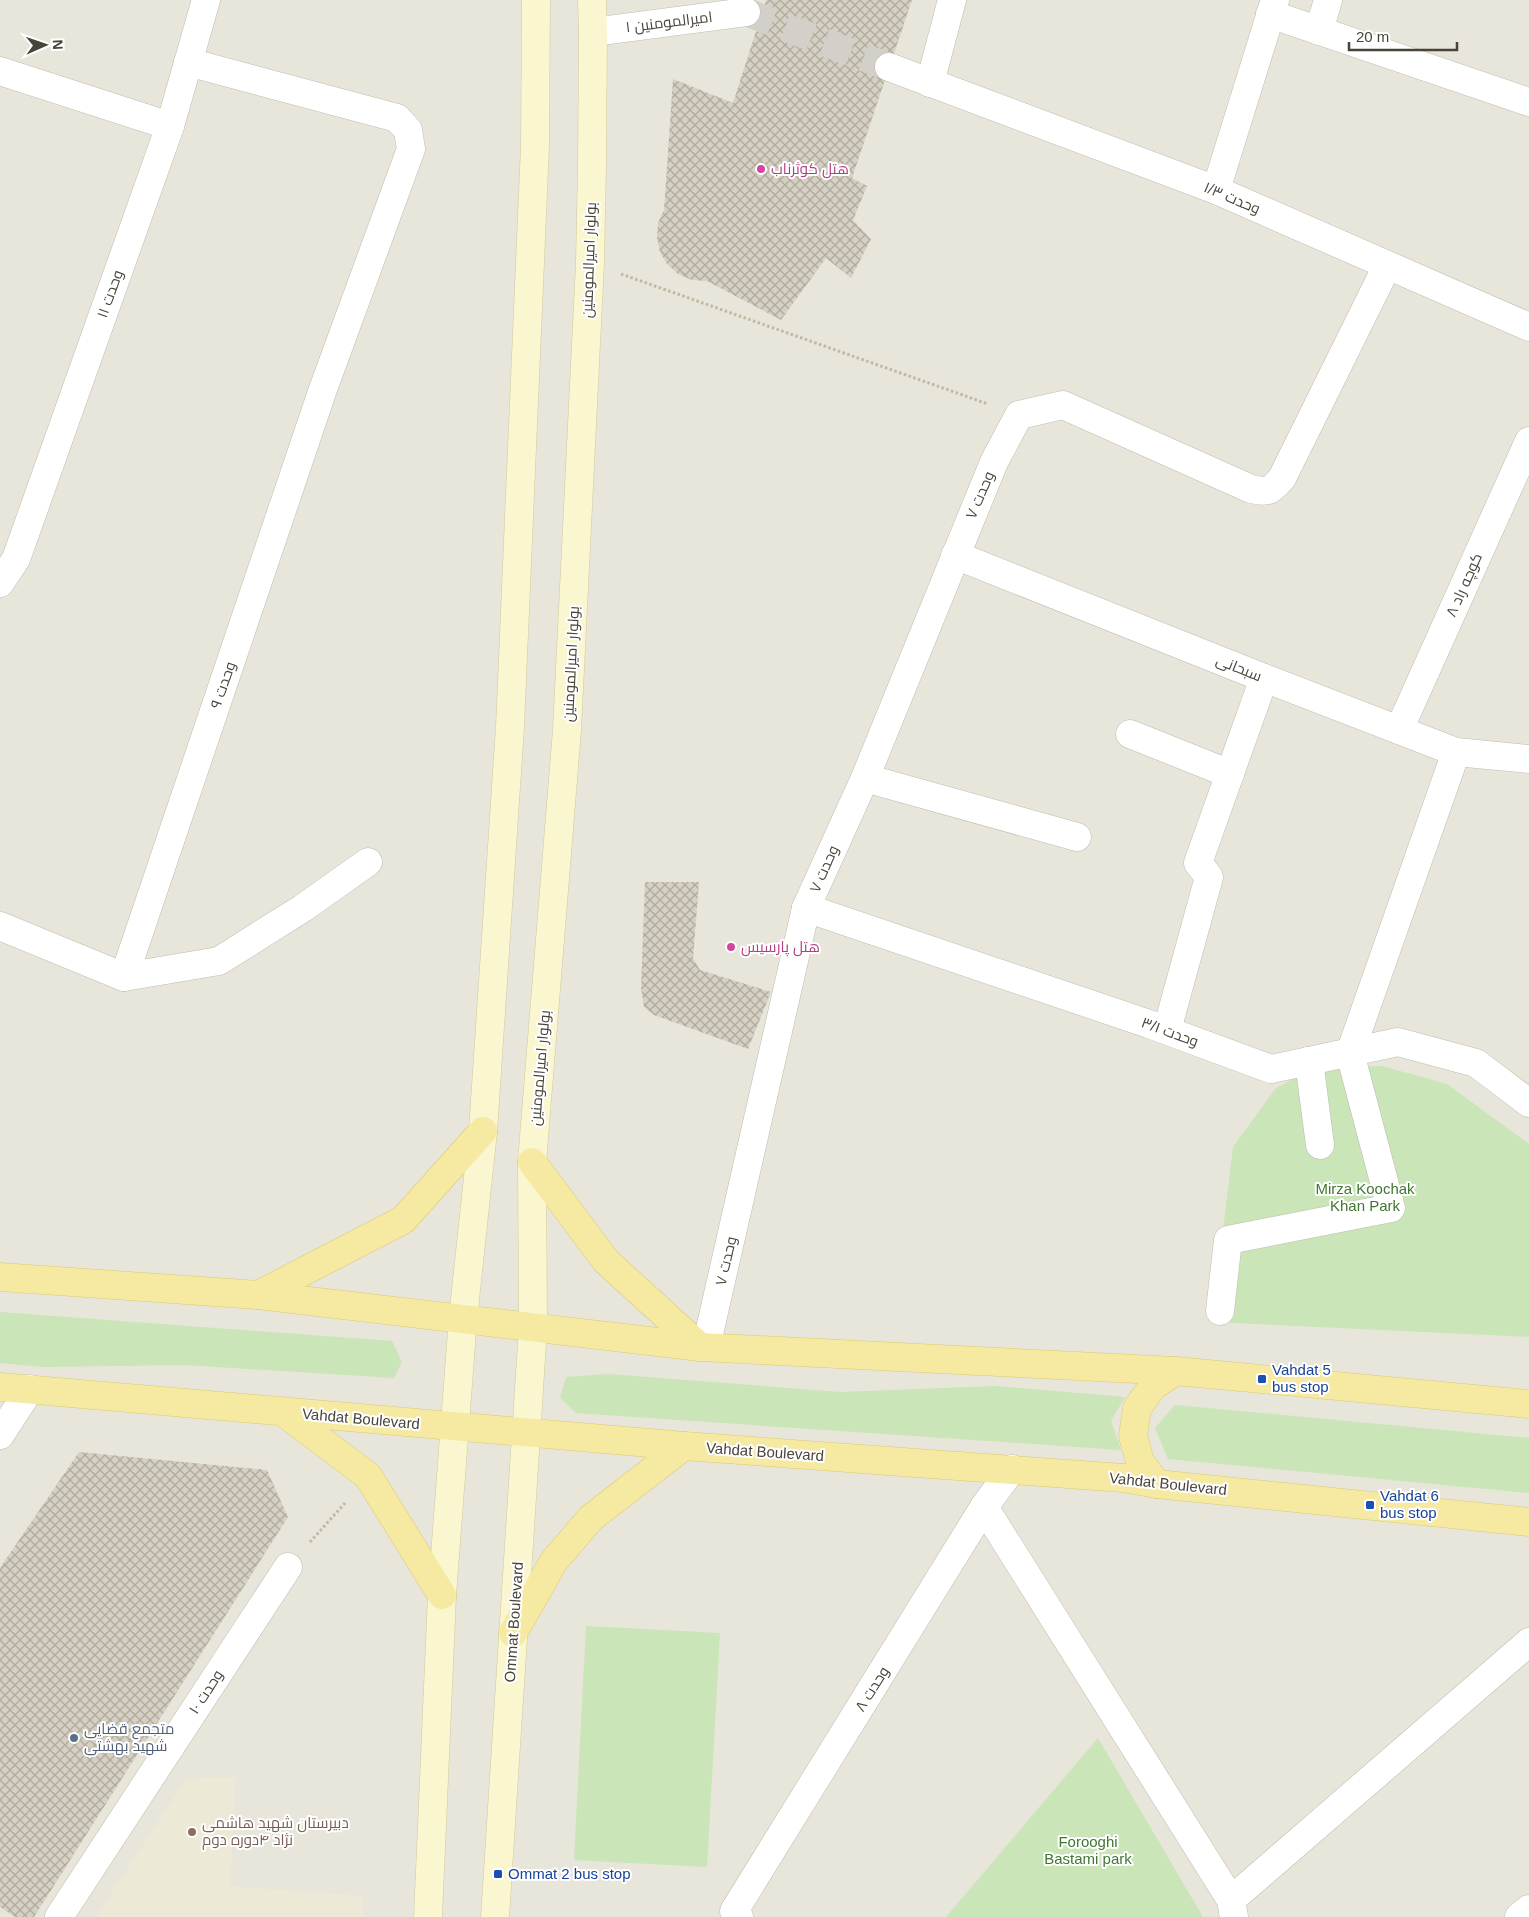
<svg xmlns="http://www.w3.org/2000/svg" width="1529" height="1917" font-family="Helvetica,Cairo,sans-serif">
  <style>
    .residential { fill: #e8e5da }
    .education { fill: #ece9d7 }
    .green { fill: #cae5b8 }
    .building { fill: url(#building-cross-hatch) }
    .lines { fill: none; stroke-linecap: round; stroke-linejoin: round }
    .street-tunnel { stroke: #d2d0c8; stroke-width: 28; stroke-dasharray: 28 14; stroke-linecap: butt }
    .street-casing { stroke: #bfbcae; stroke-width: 29 }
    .secondary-casing { stroke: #d0ca9f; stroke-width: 29 }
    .primary-casing { stroke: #daca73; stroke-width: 29 }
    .path { stroke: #c0b9a1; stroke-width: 3; stroke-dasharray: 2.5 2.5; stroke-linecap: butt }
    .street { stroke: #fff; stroke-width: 28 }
    .secondary { stroke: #faf6cf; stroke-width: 28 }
    .primary { stroke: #f6eaa3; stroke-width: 28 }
    .hotel-dot { fill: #d1479c; stroke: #fff; stroke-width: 2 }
    .transit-dot { fill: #1a4fb4; stroke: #fff; stroke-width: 2 }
    .service-dot { fill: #5c6f8a; stroke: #fff; stroke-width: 2 }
    .education-dot { fill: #8d6e63; stroke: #fff; stroke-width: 2 }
    .labels { text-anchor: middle; stroke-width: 4; stroke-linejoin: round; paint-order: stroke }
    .street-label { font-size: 15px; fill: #48443a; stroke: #fff }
    .hotel-label { font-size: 15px; fill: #b23c85; stroke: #fff; text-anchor: start }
    .park-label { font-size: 15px; fill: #417631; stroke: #fff }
    .transit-label { font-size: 15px; fill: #164399; stroke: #fff; text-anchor: start }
    .service-label { font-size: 15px; fill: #4e5e75; stroke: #fff; text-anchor: start }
    .education-label { font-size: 15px; fill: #785e54; stroke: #fff; text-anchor: start }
  </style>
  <defs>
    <pattern id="building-cross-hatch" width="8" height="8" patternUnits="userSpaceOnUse" patternTransform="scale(1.25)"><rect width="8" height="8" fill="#d5d0c2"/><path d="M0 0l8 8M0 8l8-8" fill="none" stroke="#afaa9f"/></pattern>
  </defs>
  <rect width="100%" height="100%" fill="#f4f3eb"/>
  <!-- residential -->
  <rect class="residential" x="0" y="0" width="1529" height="1917"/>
  <!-- education -->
  <polygon class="education" points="236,1777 230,1886 363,1896 363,1917 96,1917 186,1779"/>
  <!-- green -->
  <g class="green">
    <polygon points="1382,1066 1447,1084 1529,1144 1529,1337 1212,1322 1233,1147 1275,1089 1312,1068"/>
    <polygon points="0,1312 392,1341 402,1362 394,1378 186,1365 43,1367 0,1363"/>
    <polygon points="608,1374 841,1392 996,1386 1125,1397 1111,1421 1121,1450 576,1413 560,1398 566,1377"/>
    <polygon points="1175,1405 1529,1438 1529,1493 1168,1459 1155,1428"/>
    <polygon points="586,1626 720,1633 707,1867 574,1860"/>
    <polygon points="1098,1738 1203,1917 946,1917"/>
  </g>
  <!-- building -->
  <g class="building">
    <polygon points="766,0 912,0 852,178 867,186 853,220 871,239 851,278 826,258 781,320 707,281 692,280 678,274 667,264 660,252 657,238 658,223 664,210 673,79 733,103"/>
    <polygon points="645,882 699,882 693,958 700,970 771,992 748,1049 654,1015 644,1007 641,988"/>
    <polygon points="79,1452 267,1470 288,1517 34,1917 15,1917 0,1907 0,1568"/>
  </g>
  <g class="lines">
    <!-- street-tunnel -->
    <polyline class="street-tunnel" points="746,12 889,67"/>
    <defs>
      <g id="street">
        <polyline points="1270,14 1529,102"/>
        <polyline points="1319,31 1328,0"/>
        <polyline points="593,32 746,12"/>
        <polyline points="889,67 1216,190 1529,327"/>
        <polyline points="0,71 170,126"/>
        <polyline points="930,83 952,0"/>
        <polyline points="1216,190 1275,0"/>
        <polyline points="955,555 1264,678 1456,752 1529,759"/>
        <polyline points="0,583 16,559 170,126 206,0"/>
        <polyline points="1399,730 1529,441"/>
        <polyline points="1130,734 1230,774"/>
        <polyline points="865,778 1077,837"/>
        <polyline points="806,908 1149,1024 1271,1069 1398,1042 1476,1063 1529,1103"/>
        <polyline points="0,926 124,977 219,961 303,908 368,862"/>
        <polyline points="124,977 322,392 411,149 408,130 397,118 188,62"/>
        <polyline points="1167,1030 1209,877 1198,863 1264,678"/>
        <polyline points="1309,1061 1320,1145"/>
        <polyline points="1220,1311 1228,1240 1391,1208 1350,1053 1456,752"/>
        <path d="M 706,1347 L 806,908 L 865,778 L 994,462 L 1019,415 L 1063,405 L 1251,489 C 1268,493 1271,491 1282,478 L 1387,266"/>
        <polyline points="0,1435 30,1389"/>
        <polyline points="984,1507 1231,1900 1234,1917"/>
        <polyline points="1231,1900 1529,1642"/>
        <polyline points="59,1917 288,1567"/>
        <polyline points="739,1917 734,1911 984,1507 1012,1469"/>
        <polyline points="1519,1917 1529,1909"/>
      </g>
      <g id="secondary">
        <polyline points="428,1917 442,1595 463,1318 483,1131 510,727 535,146 536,0"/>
        <polyline points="495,1917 533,1327 532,1162 567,730 590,263 592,166 593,32 592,0"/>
      </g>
      <g id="primary">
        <polyline points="532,1162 606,1261 700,1347"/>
        <polyline points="0,1277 258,1295 700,1347 1176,1371 1529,1404"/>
        <polyline points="258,1295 403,1220 483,1131"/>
        <polyline points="0,1387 684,1446 1123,1478 1157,1484 1529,1522"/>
        <polyline points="283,1412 368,1476 442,1595"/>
        <polyline points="1157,1484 1140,1462 1133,1436 1137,1408 1153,1386 1176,1371"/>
        <polyline points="513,1633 554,1561 591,1518 684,1446"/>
      </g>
    </defs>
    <!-- street casing -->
    <use href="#street" class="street-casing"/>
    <!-- secondary casing -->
    <use href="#secondary" class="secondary-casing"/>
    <!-- primary casing -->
    <use href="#primary" class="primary-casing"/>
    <!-- path -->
    <g class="path">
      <polyline points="621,274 988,404"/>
      <polyline points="310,1542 346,1502"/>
    </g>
    <!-- street -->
    <use href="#street" class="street"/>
    <!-- secondary -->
    <use href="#secondary" class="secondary"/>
    <!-- primary -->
    <use href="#primary" class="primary"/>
  </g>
  <!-- markers -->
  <g class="hotel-dot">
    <circle cx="761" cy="169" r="5"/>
    <circle cx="731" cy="947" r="5"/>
  </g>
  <g class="transit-dot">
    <rect x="1257" y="1374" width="10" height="10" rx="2.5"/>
    <rect x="1365" y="1500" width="10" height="10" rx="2.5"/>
    <rect x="493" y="1869" width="10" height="10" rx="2.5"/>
  </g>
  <circle class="service-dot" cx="74" cy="1738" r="5"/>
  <circle class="education-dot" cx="192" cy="1832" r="5"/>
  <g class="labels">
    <!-- street labels -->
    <g class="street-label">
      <text transform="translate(669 22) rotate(-7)" y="5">امیرالمومنین ۱</text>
      <text transform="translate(1232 198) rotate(23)" y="5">وحدت ۱/۳</text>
      <text transform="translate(589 260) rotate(-88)" y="5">بولوار امیرالمومنین</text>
      <text transform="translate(110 294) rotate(-70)" y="5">وحدت ۱۱</text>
      <text transform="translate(980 495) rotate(-67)" y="5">وحدت ۷</text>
      <text transform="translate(1464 585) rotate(-66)" y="5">کوچه راد ۸</text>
      <text transform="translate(571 664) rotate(-87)" y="5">بولوار امیرالمومنین</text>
      <text transform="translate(1239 668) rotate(22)" y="5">سبحانی</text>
      <text transform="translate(223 685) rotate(-71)" y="5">وحدت ۹</text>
      <text transform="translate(824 869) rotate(-66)" y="5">وحدت ۷</text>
      <text transform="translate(1170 1032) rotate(20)" y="5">وحدت ۳/۱</text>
      <text transform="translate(540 1068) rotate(-85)" y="5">بولوار امیرالمومنین</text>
      <text transform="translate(726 1261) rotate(-77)" y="5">وحدت ۷</text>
      <text transform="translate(361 1419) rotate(5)" y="5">Vahdat Boulevard</text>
      <text transform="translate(765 1452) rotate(4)" y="5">Vahdat Boulevard</text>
      <text transform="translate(1168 1484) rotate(6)" y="5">Vahdat Boulevard</text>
      <text transform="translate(514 1622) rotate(-86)" y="5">Ommat Boulevard</text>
      <text transform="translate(872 1689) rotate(-58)" y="5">وحدت ۸</text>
      <text transform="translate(206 1692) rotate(-57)" y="5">وحدت ۱۰</text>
    </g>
    <!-- hotel labels -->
    <g class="hotel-label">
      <text x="771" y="174">هتل کوثرناب</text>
      <text x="741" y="952">هتل پارسیس</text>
    </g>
    <!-- park labels -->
    <g class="park-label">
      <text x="1365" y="1194">Mirza Koochak<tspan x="1365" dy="17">Khan Park</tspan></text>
      <text x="1088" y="1847">Forooghi<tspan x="1088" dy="17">Bastami park</tspan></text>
    </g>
    <!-- transit labels -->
    <g class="transit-label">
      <text x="1272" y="1375">Vahdat 5<tspan x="1272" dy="17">bus stop</tspan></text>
      <text x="1380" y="1501">Vahdat 6<tspan x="1380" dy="17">bus stop</tspan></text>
      <text x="508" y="1879">Ommat 2 bus stop</text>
    </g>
    <!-- service labels -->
    <g class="service-label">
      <text x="84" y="1734">متجمع قضایی<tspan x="84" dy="17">شهید بهشتی</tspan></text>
    </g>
    <!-- education labels -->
    <g class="education-label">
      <text x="202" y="1828">دبیرستان شهید هاشمی<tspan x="202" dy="17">نژاد ۴دوره دوم</tspan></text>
    </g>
  </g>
  <!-- north arrow -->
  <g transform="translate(45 45) rotate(88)" stroke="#ffffff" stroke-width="4" paint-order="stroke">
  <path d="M0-4L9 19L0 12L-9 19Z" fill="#48443a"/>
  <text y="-8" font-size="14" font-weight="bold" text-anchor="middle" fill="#48443a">N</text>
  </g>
  <!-- scale -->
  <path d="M1349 42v8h108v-8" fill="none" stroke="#48443a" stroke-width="2.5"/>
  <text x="1356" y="42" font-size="15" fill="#48443a" stroke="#ffffff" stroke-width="4" paint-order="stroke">20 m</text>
</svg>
